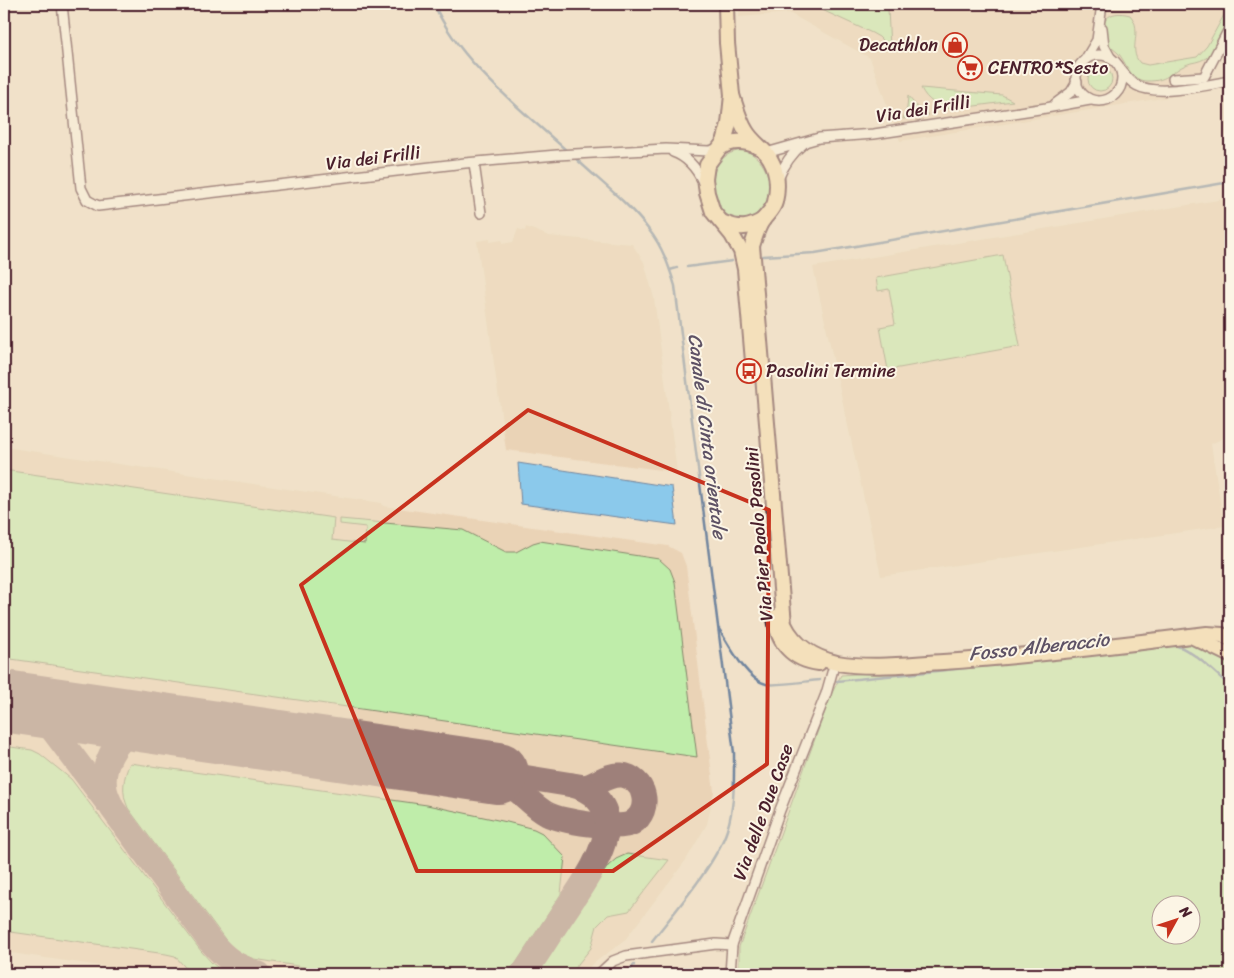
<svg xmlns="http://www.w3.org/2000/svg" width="1234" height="978" font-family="Sriracha,sans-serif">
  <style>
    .built { fill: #ead3b6 }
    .green { fill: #bfedaa; stroke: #84866a; fill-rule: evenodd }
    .water { fill: #8bc9eb; stroke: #71859e }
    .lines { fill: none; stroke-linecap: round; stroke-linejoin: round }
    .stream { stroke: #71859e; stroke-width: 2.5 }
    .taxiway { stroke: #9e807a; stroke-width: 25 }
    .runway { stroke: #9e807a; stroke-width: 62 }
    .minor-casing { stroke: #4a1f2b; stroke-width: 12 }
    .primary-casing { stroke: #4a1f2b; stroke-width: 18 }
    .minor { stroke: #fcf5e5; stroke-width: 9 }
    .primary { stroke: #f8deab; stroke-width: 14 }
    .marked { fill: none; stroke: #c8321e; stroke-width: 4; stroke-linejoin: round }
    .labels { text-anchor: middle; stroke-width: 4; stroke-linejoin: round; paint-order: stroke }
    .poi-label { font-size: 18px; fill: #4a1f2b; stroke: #fcf5e5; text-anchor: start }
    .street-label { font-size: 18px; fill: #4a1f2b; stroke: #fcf5e5 }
    .water-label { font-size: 19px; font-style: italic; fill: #5e5265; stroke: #fcf5e5 }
  </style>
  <rect width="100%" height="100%" fill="#f1e1c9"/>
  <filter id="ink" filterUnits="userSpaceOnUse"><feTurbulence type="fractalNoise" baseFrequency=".02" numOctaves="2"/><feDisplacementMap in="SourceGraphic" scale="10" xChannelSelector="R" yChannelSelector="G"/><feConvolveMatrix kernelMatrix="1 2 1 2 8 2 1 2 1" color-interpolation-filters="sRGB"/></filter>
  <g filter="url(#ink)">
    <!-- built -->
    <g class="built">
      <polygon points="740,4 1230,4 1230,37 1199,92 900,141 870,58 789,13 739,17"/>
      <polygon points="1230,198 1230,435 1211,444 1224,526 881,576 813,267"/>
      <polygon points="526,227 549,236 632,244 644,262 654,298 677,472 506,450 477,241 490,239 490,242 502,240 502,244 513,242 518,229 525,231"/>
      <polygon points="4,447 382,503 383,506 668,546 681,553 686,566 714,792 707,824 686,860 624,941 591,965 585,974 157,974 4,952"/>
    </g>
    <!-- green -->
    <g class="green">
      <polygon points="820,4 888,9 890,48 879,37 872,33 820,9"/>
      <path d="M 1230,4 C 1230,7 1231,12 1230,15 C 1228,24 1215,50 1209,56 C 1204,60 1197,62 1191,63 C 1172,69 1170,82 1146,81 C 1129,80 1127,63 1118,53 C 1114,49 1109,47 1107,42 C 1098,21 1108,9 1130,15 C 1144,31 1127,49 1140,63 L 1148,65 L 1197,57 L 1207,46 Z"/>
      <circle cx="1100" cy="79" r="12"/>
      <path d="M 921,88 L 1002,95 L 1013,101 L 952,109 C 938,107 927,101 921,88 Z"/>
      <polygon points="908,96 918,108 929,115 903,119 907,108"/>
      <path d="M 744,150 C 767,158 778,189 762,210 C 757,216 750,219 742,219 C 707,220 698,153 744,150 Z"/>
      <polygon points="1003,255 1020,346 888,370 880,327 895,324 889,289 878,291 876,278"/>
      <polygon points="4,470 334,518 332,540 365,544 366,527 340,524 340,519 463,530 506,552 516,552 533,543 540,541 659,559 670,569 675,582 697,757 4,658"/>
      <path d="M 1196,642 L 1230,666 L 1230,974 L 739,974 L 739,947 L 831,695 L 841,675 L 900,671 ZM 1162,906 L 1192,906 L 1192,936 L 1162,936 Z"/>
      <polygon points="4,746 32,750 40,754 71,779 201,951 212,963 226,974 191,974 175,956 166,954 4,931"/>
      <path d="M 130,763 L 427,805 L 507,822 L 534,829 L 542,833 L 565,857 L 561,894 L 516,963 L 505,974 L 347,974 L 254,959 L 233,950 L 128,808 C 121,792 123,778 130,763 Z"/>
      <polygon points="627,854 669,860 629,911 608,915 597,926 591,948 570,974 537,974 608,866 616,859"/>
    </g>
    <!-- water -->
    <polygon class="water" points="518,463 672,487 677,525 521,504"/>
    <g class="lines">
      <!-- stream -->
      <g class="stream">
        <path d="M 434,4 C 459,62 520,108 567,151"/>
        <path d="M 573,156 C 598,180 628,202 649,230 C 662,246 669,266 675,286 L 734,753 C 734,779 735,805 727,830 C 716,864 675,911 652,941"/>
        <polyline points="763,256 815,253 1230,182"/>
        <polyline points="687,267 732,261"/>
        <polyline points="670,270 677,268"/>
        <path d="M 719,629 C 729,645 746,679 766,684 C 777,686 807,681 820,680"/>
        <path d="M 1171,645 C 1187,644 1217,675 1230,686"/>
        <polyline points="1076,657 1140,649"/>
        <polyline points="837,681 1006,664"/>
        <polyline points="627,974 634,965"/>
      </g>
      <!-- taxiway -->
      <g class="taxiway">
        <path d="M 4,704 C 21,709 35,714 49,725 L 107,802"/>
        <path d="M 158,723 C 150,726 142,728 135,731 C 114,739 101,768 105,789 C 106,796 110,802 112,808 L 210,941 C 226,959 237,967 259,974"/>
        <path d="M 457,767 C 472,770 487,772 501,779 C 518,787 530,805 547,814 C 561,821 619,831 632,823 C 653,810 645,777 621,775 C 607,774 598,784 585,787 L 498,773"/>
        <path d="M 523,974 C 536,957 547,938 559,920 C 576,894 606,855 607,824 C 607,803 591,790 572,785"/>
      </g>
      <!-- runway -->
      <polyline class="runway" points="4,701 498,773"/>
      <defs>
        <g id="minor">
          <polyline points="62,4 81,188 87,200 98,206 465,163 557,155 666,149 709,151 720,148"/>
          <polyline points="1102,28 1104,46 1111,59"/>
          <circle cx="1099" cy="78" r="23"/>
          <polyline points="1085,60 1097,40 1102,4"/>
          <path d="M 1122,71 C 1126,76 1130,82 1136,85 C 1157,97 1207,85 1230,81"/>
          <polyline points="1173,79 1204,77 1230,27"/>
          <polyline points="1055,104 1071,92 1077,82"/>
          <path d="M 673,152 C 687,157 697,169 703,182"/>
          <polyline points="766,153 819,138 874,134 1046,108 1090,100"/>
          <polyline points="474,163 481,213"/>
          <path d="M 778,179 C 784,164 792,153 804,143"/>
          <polyline points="599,974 613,961 626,956 716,944 732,945"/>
          <polyline points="730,974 732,945 780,810 826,694 835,662"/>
        </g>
        <g id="primary">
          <polyline points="726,4 727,43 732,95 729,124 724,142 707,165 705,179 707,193 713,212 732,235 741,251 745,269 754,373"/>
          <path d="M 732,95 C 736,107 739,120 746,131 C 751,140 760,146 767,154 C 777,167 779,185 775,202 C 773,210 767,214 762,221 C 757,229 755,237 752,246 L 784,624 C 794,645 814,658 837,663 C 872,669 908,664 943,662 C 1031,656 1119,645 1207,634 L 1222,635 L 1230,639"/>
          <path d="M 720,148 C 732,139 746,141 759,147"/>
          <path d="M 724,223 C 739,229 749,229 763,220"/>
          <path d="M 775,617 C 777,643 793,660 819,663"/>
          <polyline points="1191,636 1230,655"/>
        </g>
      </defs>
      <!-- minor casing -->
      <use href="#minor" class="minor-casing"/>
      <!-- primary casing -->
      <use href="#primary" class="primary-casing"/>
      <!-- minor -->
      <use href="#minor" class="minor"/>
      <!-- primary -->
      <use href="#primary" class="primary"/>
    </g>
  </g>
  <!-- marked area -->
  <path d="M0 0H1234V978H0ZM 528,410 L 769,510 L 767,764 L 613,871 L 417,871 L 301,585 Z" fill="#f1e1c9" fill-opacity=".55" fill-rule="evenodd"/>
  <path class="marked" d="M 528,410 L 769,510 L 767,764 L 613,871 L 417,871 L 301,585 Z"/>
  <!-- icons -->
  <defs>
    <symbol id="shop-ring" viewBox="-11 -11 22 22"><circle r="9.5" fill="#fcf5e5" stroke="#c8321e" stroke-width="1.5"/><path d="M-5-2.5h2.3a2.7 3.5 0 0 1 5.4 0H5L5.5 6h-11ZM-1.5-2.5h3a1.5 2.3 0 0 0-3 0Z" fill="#c8321e"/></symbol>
    <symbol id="supermarket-ring" viewBox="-11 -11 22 22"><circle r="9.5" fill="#fcf5e5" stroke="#c8321e" stroke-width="1.5"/><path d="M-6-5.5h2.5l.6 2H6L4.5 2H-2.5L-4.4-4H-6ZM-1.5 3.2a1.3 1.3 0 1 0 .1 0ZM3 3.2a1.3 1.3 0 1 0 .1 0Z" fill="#c8321e"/></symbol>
    <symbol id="bus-ring" viewBox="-11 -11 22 22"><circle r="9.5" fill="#fcf5e5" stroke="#c8321e" stroke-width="1.5"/><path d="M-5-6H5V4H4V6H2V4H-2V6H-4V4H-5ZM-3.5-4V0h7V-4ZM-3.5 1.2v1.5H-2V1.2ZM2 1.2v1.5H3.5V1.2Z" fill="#c8321e"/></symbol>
  </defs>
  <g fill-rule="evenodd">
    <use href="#shop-ring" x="941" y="31" width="28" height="28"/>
    <use href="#supermarket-ring" x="956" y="54" width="28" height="28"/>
    <use href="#bus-ring" x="735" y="357" width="28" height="28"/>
  </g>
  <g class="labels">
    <!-- poi labels -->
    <g class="poi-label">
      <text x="938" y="51" text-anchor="end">Decathlon</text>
      <text x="988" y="74">CENTRO*Sesto</text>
      <text x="766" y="377">Pasolini Termine</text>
    </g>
    <!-- street labels -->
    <g class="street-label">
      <text transform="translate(923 109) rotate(-9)" y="6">Via dei Frilli</text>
      <text transform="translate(373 158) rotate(-7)" y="6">Via dei Frilli</text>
      <text transform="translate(759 534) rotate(-95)" y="6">Via Pier Paolo Pasolini</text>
      <text transform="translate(763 812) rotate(-70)" y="6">Via delle Due Case</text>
    </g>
    <!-- water labels -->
    <g class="water-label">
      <text transform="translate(708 436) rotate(83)" y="7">Canale di Cinta orientale</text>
      <text transform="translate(1039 646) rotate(-6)" y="7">Fosso Alberaccio</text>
    </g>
  </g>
  <!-- margin -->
  <rect width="1234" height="978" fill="none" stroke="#fcf5e5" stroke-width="20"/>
  <rect x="10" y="10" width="1214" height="958" fill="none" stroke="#4a1f2b" stroke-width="2" filter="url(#ink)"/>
  <!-- north arrow -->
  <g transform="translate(1176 920) rotate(50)"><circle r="24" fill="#fcf5e5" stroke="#b59f9b"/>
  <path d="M0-4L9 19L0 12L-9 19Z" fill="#c8321e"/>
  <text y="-8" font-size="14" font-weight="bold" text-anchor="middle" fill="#4a1f2b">N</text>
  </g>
</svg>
